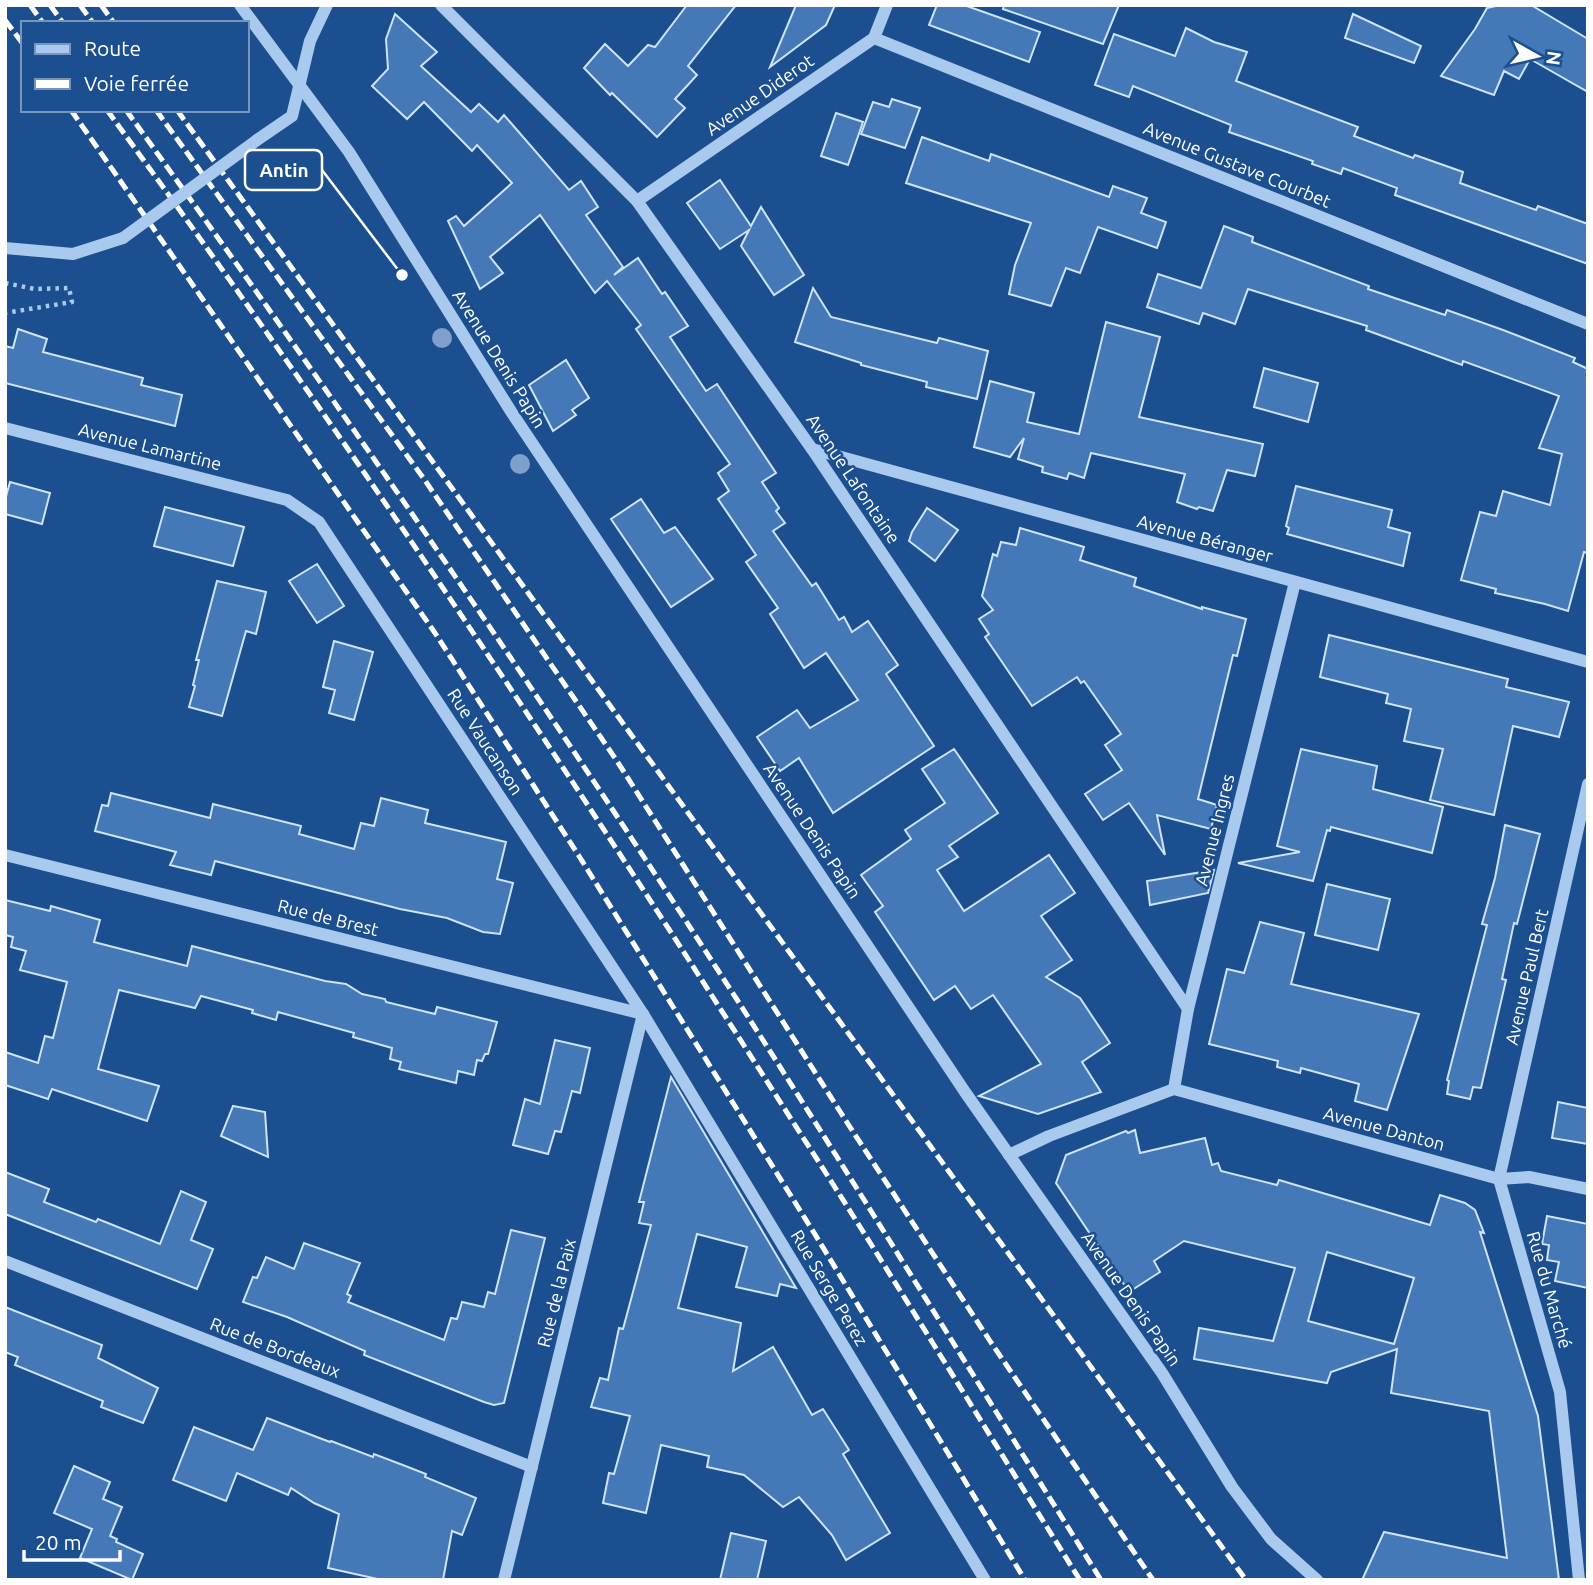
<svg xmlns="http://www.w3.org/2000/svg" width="1593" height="1585" font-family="Ubuntu,sans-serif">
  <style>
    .building { fill: #4478b7; stroke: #cfe3fa; stroke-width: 2; fill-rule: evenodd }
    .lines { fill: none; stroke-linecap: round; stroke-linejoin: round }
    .path { stroke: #a9c9ee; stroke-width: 4.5; stroke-dasharray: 3.5 5; stroke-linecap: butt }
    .minor { stroke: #a9c9ee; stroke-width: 12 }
    .rail { stroke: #fff; stroke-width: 5; stroke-dasharray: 12 5; stroke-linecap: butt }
    .minor-bridge { stroke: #a9c9ee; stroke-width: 12 }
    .tree { fill: #7ea0ca }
    .labels { text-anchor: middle; stroke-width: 5; stroke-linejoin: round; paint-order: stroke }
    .street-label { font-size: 18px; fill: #fff; stroke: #1b4f8f }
    .leader { fill: none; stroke: #fff; stroke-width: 2.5 }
    .callout-dot { fill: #fff; stroke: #1b4f8f; stroke-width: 2.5 }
    .callout { fill: #1b4f8f; stroke: #fff; stroke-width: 2.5 }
    .callout-label { font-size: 19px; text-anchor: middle; font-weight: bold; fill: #fff }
  </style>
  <rect width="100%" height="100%" fill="#1b4f8f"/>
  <!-- building -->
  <g class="building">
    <polygon points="687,5 736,5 688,66 697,75 675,99 685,108 657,137 612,93 610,95 584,68 605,44 628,66 648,45 655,47"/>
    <polygon points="796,5 835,5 826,25 770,67"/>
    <polygon points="937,5 964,5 1040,32 1029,62 929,25"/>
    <polygon points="1004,5 1119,5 1103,44 1003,9"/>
    <polygon points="1500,5 1531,5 1588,39 1588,92 1530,59 1519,79 1504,71 1494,95 1441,76 1475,29 1487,8"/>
    <polygon points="395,14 437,52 421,66 471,112 479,104 498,122 504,115 569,190 581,181 598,207 586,215 623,267 614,275 638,258 662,294 665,292 688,326 670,337 706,391 717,384 776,473 762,482 779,508 776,511 785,523 773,531 812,586 816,583 839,620 844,617 852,632 868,621 898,665 886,674 934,746 833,813 799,758 780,771 757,737 797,710 810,728 858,700 826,653 804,668 770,614 778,608 746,562 756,555 718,499 729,491 718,473 730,464 643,339 636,329 641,325 607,281 595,293 540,215 490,257 503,273 480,289 448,221 456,216 464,226 512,183 477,145 472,151 424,102 407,119 372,86 388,69 386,39"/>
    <polygon points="1353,14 1421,46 1414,63 1345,38"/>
    <polygon points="1186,28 1214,42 1247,52 1236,81 1358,127 1354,136 1413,158 1415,155 1463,172 1460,183 1536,210 1538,206 1588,224 1588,264 1395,195 1397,188 1343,168 1341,174 1312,164 1313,161 1229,132 1231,125 1133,86 1129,97 1095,85 1114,34 1175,56"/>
    <polygon points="892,99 920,108 905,148 861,134 873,102 889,107"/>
    <polygon points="836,113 863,122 848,165 821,156"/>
    <polygon points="922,137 989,161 991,154 1109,197 1113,186 1147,198 1141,213 1166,222 1157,248 1098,227 1080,273 1066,268 1051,306 1009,294 1015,265 1031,223 906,183"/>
    <polygon points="720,180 751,226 761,207 804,275 774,295 741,246 749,230 720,249 687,203"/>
    <polygon points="1224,226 1253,237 1252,242 1369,286 1368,289 1445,315 1447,310 1503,330 1575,358 1573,362 1588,369 1588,553 1584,552 1568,611 1545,604 1495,593 1496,589 1461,580 1480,512 1496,516 1503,491 1550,505 1562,454 1539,448 1559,396 1463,361 1462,365 1366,330 1367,326 1248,289 1235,324 1203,313 1199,324 1147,307 1158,274 1201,288"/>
    <polygon points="813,288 831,317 937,343 939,338 988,351 977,399 926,387 927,382 861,365 861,363 795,342"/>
    <polygon points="1106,322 1160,337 1139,417 1263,444 1255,476 1227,470 1213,511 1199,507 1197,509 1177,502 1185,474 1091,453 1084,478 1069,473 1067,479 1042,472 1043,467 1018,459 1024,438 1010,457 974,447 990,381 1034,393 1027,422 1079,434"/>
    <polygon points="18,329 47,339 43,352 143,378 141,385 182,395 175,426 5,383 5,346 13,348"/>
    <polygon points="566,360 589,398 572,410 576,415 553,431 529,385"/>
    <polygon points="1264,368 1318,383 1308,422 1254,407"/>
    <polygon points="10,482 50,493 42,524 5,514 5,500"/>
    <polygon points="1296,486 1392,510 1388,527 1410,533 1403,566 1287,534 1289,528 1286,526"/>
    <polygon points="641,499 664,533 675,527 713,579 671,607 611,519"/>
    <polygon points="165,507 244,527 233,566 154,546"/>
    <polygon points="927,508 958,530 935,561 909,541 912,532"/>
    <polygon points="1020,528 1084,547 1080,560 1136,578 1134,586 1202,609 1202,607 1246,619 1237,656 1233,655 1198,799 1217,805 1211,829 1157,815 1165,855 1129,803 1103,820 1085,794 1122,770 1105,745 1121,734 1084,681 1081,683 1077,677 1032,706 985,637 989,634 979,619 993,610 982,596 993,554 997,556 1001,542 1016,545"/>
    <polygon points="317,564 344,606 317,623 289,581"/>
    <polygon points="217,581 266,592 256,634 246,631 222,716 189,707 195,686 193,685 199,660 196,660"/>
    <polygon points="1329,635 1508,679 1506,687 1569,702 1559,737 1513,726 1494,815 1430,800 1443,749 1404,741 1411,709 1386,703 1388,694 1320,677"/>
    <polygon points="334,641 373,652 354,720 329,713 335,690 323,687"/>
    <polygon points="954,749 998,813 949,846 958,857 937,870 964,911 1049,855 1075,893 1041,916 1072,960 1046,977 1080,998 1110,1043 1082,1062 1101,1092 1038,1114 979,1096 1041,1064 993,995 971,1009 955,986 934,1000 875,912 883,906 861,875 911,839 905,830 945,803 922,769"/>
    <polygon points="1301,749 1377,766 1373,789 1443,807 1432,853 1331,827 1330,831 1327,830 1313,881 1238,863 1300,852 1277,846"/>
    <polygon points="111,793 210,818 213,804 301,826 299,834 354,849 361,823 374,826 381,798 428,810 425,823 506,842 497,879 513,883 500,934 483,932 447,918 400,909 215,861 211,875 170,865 176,852 95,831 102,805 108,806"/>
    <polygon points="1505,825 1540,834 1517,924 1514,923 1502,979 1506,980 1481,1088 1473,1087 1470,1099 1447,1094 1449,1081 1447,1080 1487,925 1482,924 1495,878"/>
    <polygon points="1214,870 1208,893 1150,905 1147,881"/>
    <polygon points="1327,884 1390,899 1378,950 1315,935"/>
    <polygon points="5,900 50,911 51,906 100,920 94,942 187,966 192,946 325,981 346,984 362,994 385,999 386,1002 435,1014 437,1007 497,1022 488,1054 485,1054 482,1061 477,1060 474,1075 458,1071 456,1083 399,1069 401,1062 390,1059 392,1048 353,1037 354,1033 278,1012 276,1020 252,1013 253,1010 201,996 195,1008 119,990 98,1069 159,1086 147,1121 52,1089 48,1099 5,1085 5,1052 38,1063 45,1036 53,1038 67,982 20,970 26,951 11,947 13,937 5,935"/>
    <polygon points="1260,922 1304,933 1291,984 1419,1014 1387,1110 1355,1101 1359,1084 1301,1068 1300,1073 1277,1067 1278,1061 1209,1044 1227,969 1244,973"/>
    <polygon points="555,1040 590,1048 580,1093 572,1091 561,1132 555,1131 548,1154 513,1145 525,1099 540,1104"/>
    <polygon points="671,1077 796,1288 780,1284 777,1296 736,1287 747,1247 697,1234 678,1308 741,1323 733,1371 773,1347 812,1415 823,1409 849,1450 843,1454 890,1533 846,1560 832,1535 799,1497 783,1507 744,1475 707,1467 709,1456 661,1445 646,1513 603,1503 609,1473 614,1474 630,1416 591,1407 600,1378 608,1380 619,1328 623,1329 651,1225 639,1223 644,1202 639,1202"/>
    <polygon points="1558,1102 1588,1108 1588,1144 1552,1138"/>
    <polygon points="233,1106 265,1112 268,1157 221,1136"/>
    <path d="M 1135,1130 L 1140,1153 L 1205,1138 L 1212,1165 L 1218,1163 L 1221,1171 L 1277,1185 L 1279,1180 L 1430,1225 L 1440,1195 L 1465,1203 L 1475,1210 L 1484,1233 L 1480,1232 L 1538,1416 L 1559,1580 L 1362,1580 L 1384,1532 L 1507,1558 L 1489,1411 L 1391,1393 L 1397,1349 L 1331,1372 L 1327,1383 L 1194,1359 L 1199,1328 L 1273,1341 L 1295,1268 L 1184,1241 L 1154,1261 L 1160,1272 L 1129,1292 L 1056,1183 L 1066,1155 L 1126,1131 L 1128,1133 ZM 1327,1252 L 1414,1278 L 1394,1344 L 1308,1321 Z"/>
    <polygon points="5,1172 49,1189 44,1202 96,1222 98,1219 160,1244 181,1191 206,1202 191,1240 213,1249 197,1289 5,1214"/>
    <polygon points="1547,1216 1588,1224 1588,1288 1555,1281 1559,1262 1547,1260 1549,1245 1542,1244"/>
    <polygon points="511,1230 545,1238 504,1403 494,1405 484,1402 364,1355 365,1351 287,1317 243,1302 253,1277 257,1278 266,1257 294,1269 304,1243 360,1263 347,1294 351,1296 348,1302 444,1340 451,1318 457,1319 462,1302 484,1307 488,1292 495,1294"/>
    <polygon points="5,1307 102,1345 98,1358 158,1388 143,1423 101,1407 103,1401 15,1365 18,1357 5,1352"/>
    <polygon points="267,1418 330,1442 331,1441 373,1457 374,1454 408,1467 426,1474 425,1477 476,1498 462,1535 452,1531 443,1580 382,1580 328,1568 339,1514 314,1503 291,1488 288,1495 237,1473 226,1501 173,1480 194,1427 253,1450"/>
    <polygon points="74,1466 110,1482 103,1499 122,1507 110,1536 117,1539 116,1542 143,1554 132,1580 80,1558 92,1529 54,1513"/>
    <polygon points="731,1533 766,1541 757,1580 720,1580"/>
  </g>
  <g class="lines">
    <!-- path -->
    <polyline class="path" points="5,283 35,289 69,288 72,302 5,313"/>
    <!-- minor -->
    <g class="minor">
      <polyline points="240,5 349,152 512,413 965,1092 1162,1373 1232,1487 1271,1539 1317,1580"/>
      <polyline points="441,5 637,201 812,449 1188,1009"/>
      <polyline points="874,38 1588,324"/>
      <polyline points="257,140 292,116 310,41 327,5"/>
      <polyline points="637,201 874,38 887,5"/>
      <polyline points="5,248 73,254 123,238"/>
      <polyline points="5,428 287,500 319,522 643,1014 985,1580"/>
      <polyline points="812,449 1588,662"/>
      <polyline points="5,855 643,1014"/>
      <polyline points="1174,1089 1188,1009 1295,582"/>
      <polyline points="1174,1089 1499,1179 1529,1177 1588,1189"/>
      <polyline points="1009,1155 1049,1136 1174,1089"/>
      <polyline points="5,1261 532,1467"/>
      <polyline points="504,1580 643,1014"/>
      <polyline points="1579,1580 1560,1392 1499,1179 1588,784"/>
    </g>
    <!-- rail -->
    <g class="rail">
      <polyline points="30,5 43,23"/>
      <polyline points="50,5 63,23"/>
      <polyline points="80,5 93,23"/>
      <polyline points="101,5 114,23"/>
      <polyline points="5,20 23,44"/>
      <polyline points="71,110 435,633 579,856 816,1236 1025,1580"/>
      <path d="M 107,110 C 348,439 574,779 793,1122 C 891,1273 984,1427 1080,1580"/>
      <path d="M 126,110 C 310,364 489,621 661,883 C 812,1112 955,1347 1101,1580"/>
      <polyline points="156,110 424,479 617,761 848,1124 990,1341 1153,1580"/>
      <polyline points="177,110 1246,1580"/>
    </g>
    <!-- minor-bridge -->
    <polyline class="minor-bridge" points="123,238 257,140"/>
  </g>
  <!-- trees -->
  <g class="tree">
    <circle cx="442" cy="338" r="10"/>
    <circle cx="520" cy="464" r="10"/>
  </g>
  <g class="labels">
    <!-- street labels -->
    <g class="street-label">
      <text transform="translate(760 95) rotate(-35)" y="6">Avenue Diderot</text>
      <text transform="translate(1237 165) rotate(22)" y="6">Avenue Gustave Courbet</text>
      <text transform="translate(499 359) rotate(58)" y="6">Avenue Denis Papin</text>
      <text transform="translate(150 447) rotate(14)" y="6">Avenue Lamartine</text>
      <text transform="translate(853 479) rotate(56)" y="6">Avenue Lafontaine</text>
      <text transform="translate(1205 539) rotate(15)" y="6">Avenue Béranger</text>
      <text transform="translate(485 742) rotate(57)" y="6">Rue Vaucanson</text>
      <text transform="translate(1215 830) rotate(-76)" y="6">Avenue Ingres</text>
      <text transform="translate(812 831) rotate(56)" y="6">Avenue Denis Papin</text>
      <text transform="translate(328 918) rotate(14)" y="6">Rue de Brest</text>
      <text transform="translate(1527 977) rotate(-77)" y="6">Avenue Paul Bert</text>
      <text transform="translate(1384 1129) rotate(15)" y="6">Avenue Danton</text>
      <text transform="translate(829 1288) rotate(59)" y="6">Rue Serge Perez</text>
      <text transform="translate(1549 1290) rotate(74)" y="6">Rue du Marché</text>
      <text transform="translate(557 1293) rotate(-76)" y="6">Rue de la Paix</text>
      <text transform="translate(1131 1299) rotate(55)" y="6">Avenue Denis Papin</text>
      <text transform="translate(275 1348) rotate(21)" y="6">Rue de Bordeaux</text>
    </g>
  </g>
  <!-- callouts -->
  <path class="leader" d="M402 275L322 170"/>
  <circle class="callout-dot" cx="402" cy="275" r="7"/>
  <rect class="callout" x="245" y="150" width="77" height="40" rx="7"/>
  <g class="callout-label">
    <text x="284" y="177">Antin</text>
  </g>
  <!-- border -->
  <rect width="1593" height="1585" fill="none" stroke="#ffffff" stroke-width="14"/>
  <!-- legend -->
  <rect x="21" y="21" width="228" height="91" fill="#1b4f8f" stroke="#7695bc" stroke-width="2"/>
  <rect x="35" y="44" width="35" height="10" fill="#a9c9ee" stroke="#7695bc" stroke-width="2"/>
  <text x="84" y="56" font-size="21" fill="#ffffff">Route</text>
  <rect x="35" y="79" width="35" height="10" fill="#ffffff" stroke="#7695bc" stroke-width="2"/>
  <text x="84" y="91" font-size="21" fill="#ffffff">Voie ferrée</text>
  <!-- north arrow -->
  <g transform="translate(1537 56) rotate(98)" stroke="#1b4f8f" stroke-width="5" paint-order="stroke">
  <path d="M0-5L12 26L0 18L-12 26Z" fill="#ffffff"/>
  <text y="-10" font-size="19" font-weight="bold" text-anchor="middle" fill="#ffffff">N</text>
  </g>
  <!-- scale -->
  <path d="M24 1550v10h96v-10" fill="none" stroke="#ffffff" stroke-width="3.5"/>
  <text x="35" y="1550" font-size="21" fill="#ffffff" stroke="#1b4f8f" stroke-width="5" paint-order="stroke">20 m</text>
</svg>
